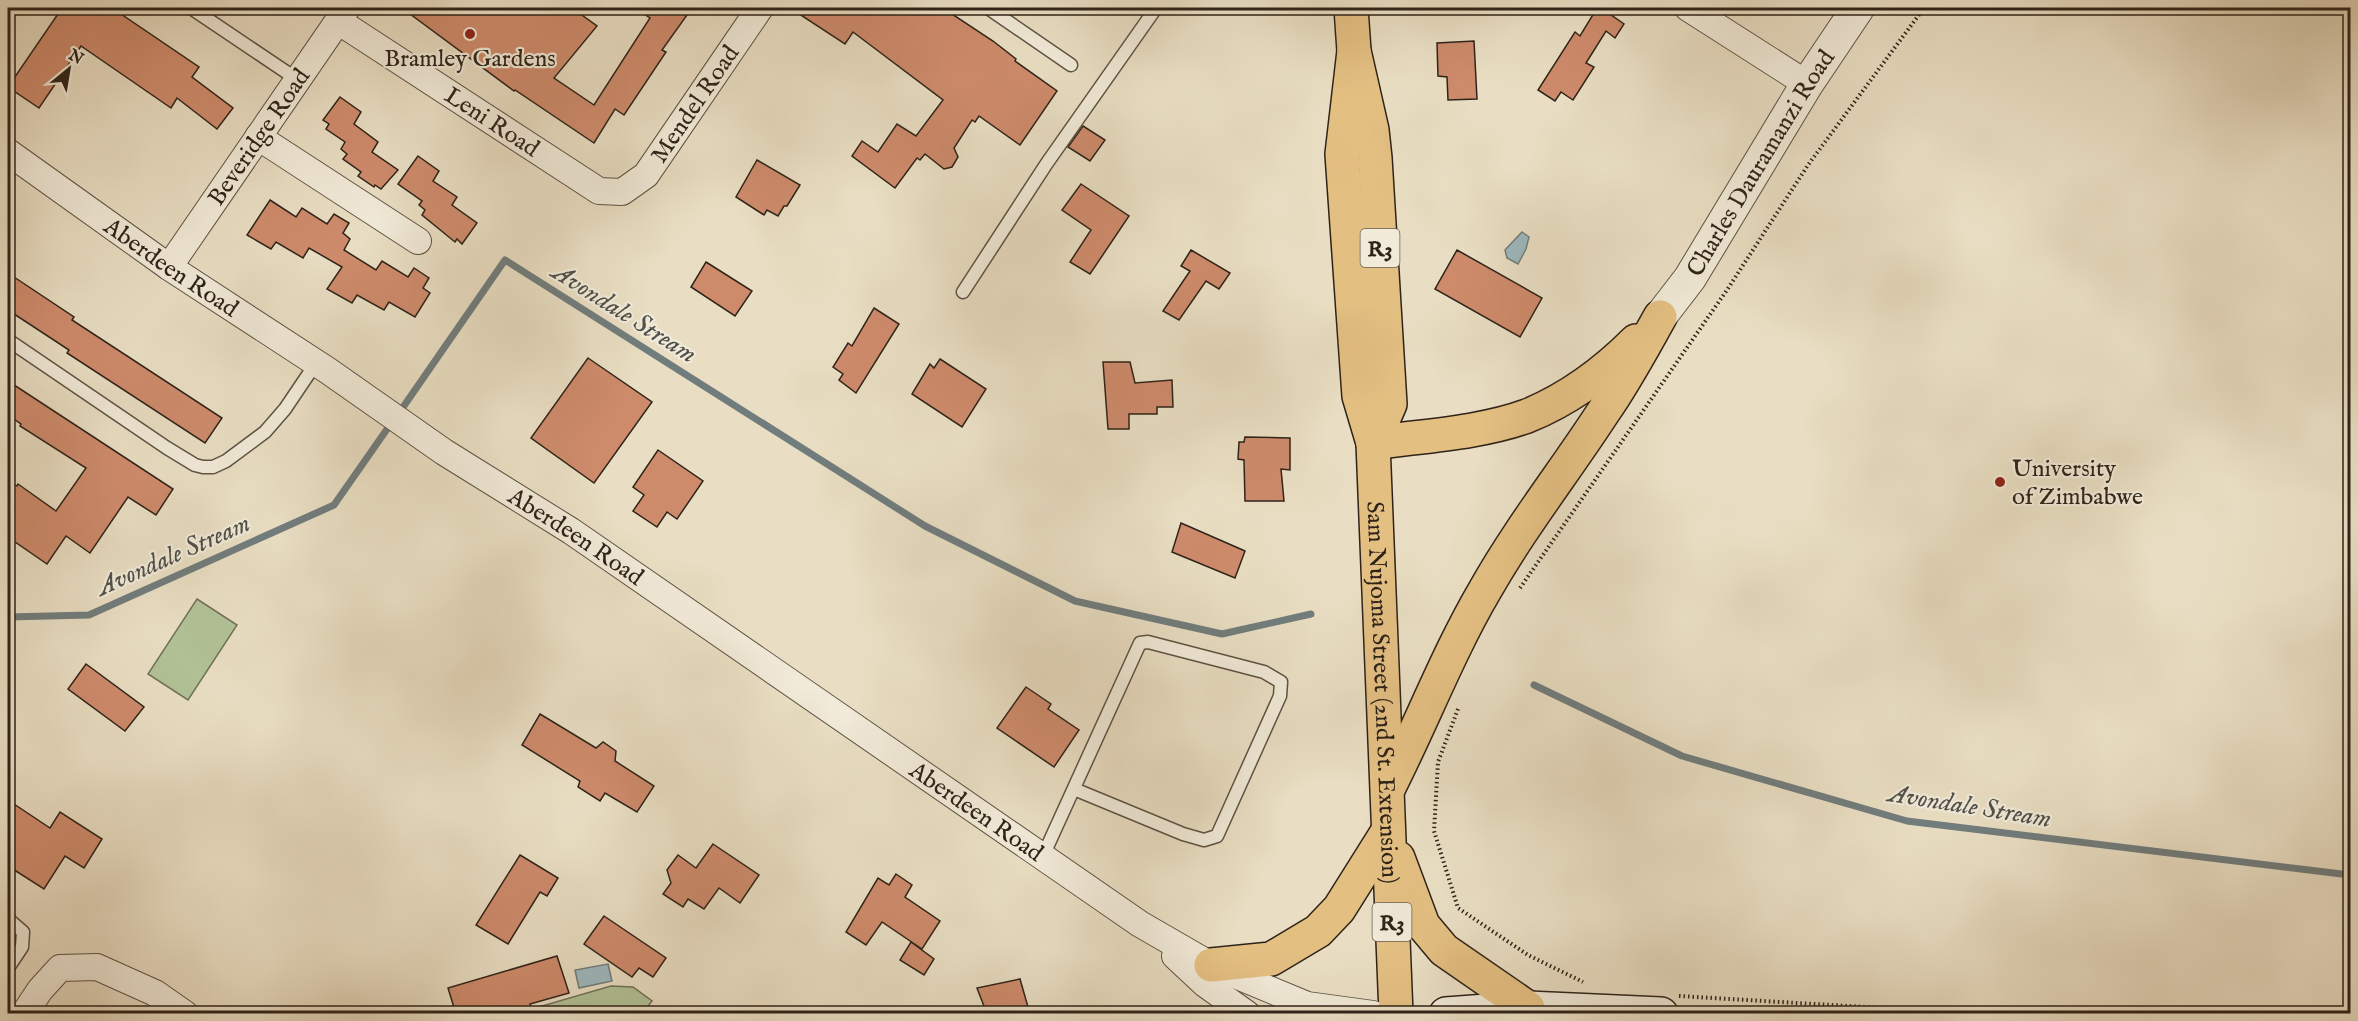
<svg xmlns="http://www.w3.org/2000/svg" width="2358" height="1021" font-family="'IM FELL English',serif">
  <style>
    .green { fill: #b2c297; stroke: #707258; stroke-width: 1.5 }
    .water { fill: #9db9bf; stroke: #717d7d; stroke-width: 1.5 }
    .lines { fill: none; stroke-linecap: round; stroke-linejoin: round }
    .stream { stroke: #717d7d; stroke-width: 7 }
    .building { fill: #ce8b6c; stroke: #2e2319; stroke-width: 1.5 }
    .service-casing { stroke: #5d5244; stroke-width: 15 }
    .minor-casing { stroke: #5d5244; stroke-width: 28 }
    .tertiary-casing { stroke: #5d5244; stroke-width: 34 }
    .secondary-casing { stroke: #2e2319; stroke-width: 36 }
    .trunk-casing { stroke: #2e2319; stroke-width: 36 }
    .path { stroke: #2e2319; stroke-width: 4; stroke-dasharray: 1.5 3; stroke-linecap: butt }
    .service { stroke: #f1ead8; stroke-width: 12 }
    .minor { stroke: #f1ead8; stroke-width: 26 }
    .tertiary { stroke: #f1ead8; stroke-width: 32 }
    .secondary { stroke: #f1ead8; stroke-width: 33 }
    .trunk { stroke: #e4bf82; stroke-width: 33 }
    .poi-dot { fill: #8f2418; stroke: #f1ead8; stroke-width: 2 }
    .labels { text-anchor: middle; stroke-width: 4.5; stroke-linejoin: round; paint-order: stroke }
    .shield { fill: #f1ead8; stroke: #685f52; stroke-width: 1.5 }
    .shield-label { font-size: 22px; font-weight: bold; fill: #2e2319 }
    .poi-label { font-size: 24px; fill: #2e2319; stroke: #f1ead8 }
    .street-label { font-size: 24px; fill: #2e2319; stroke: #f1ead8 }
    .water-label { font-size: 26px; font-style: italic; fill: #4f504b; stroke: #f1ead8 }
  </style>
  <rect width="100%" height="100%" fill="#e9dec3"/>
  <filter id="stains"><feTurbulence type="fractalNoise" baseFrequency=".00333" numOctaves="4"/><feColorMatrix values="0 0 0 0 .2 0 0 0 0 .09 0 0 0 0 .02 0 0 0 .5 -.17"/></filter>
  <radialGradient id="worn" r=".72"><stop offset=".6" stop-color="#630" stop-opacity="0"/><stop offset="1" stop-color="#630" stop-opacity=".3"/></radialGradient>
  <!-- green -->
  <g class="green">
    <polygon points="197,599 237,625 188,700 148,674"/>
    <polygon points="611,986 633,987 652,1001 643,1013 535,1013 535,1008"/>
  </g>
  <!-- water -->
  <g class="water">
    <polygon points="1522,232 1529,237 1526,249 1518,264 1507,258 1505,250"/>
    <polygon points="608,964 612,981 579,988 575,970"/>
  </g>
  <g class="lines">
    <!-- stream -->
    <g class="stream">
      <polyline points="399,413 505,260 925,526 1075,601 1222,634 1311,614"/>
      <polyline points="8,617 89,615 334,505 392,422"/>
      <polyline points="1534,685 1682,756 1907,821 2350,875"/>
    </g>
  </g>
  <!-- building -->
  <g class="building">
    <polygon points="62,8 112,8 199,67 192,77 233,108 217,129 177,98 171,108 81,46 39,108 8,87"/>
    <polygon points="402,8 572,8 597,26 554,78 594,105 650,18 635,8 692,8 662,50 666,52 624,115 615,109 594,143 515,90 514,91"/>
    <polygon points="790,8 943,8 993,41 1016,59 1015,61 1057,91 1020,145 979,116 975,122 972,120 954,148 958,157 952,167 944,169 925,154 920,160 917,158 895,188 852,156 862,141 878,152 897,124 916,136 943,100 853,32 845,44"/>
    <polygon points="1597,8 1601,8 1624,24 1615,38 1606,31 1586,63 1594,67 1573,100 1561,92 1555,101 1538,90 1575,32 1580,36"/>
    <polygon points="1474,41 1477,99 1448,100 1447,77 1438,76 1437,43"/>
    <polygon points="340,97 361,112 354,124 378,142 372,152 398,170 381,189 375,185 374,187 358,176 361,172 343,159 347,154 341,149 345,142 326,129 329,124 323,120"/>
    <polygon points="1083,126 1105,140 1090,161 1068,147"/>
    <polygon points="418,156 439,171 433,181 457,197 452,205 477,223 462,244 457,239 455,242 422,215 425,210 419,205 422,201 398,184"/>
    <polygon points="757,160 800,185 787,206 784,206 778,216 767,210 764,215 736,197"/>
    <polygon points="1081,184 1129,216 1090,274 1070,262 1091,230 1062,210"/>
    <polygon points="270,200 296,217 302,208 327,224 334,214 349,223 343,233 350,239 344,250 376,270 382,261 408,277 414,268 429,278 423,288 430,293 415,317 389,302 384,310 357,295 352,303 327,289 342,267 309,248 303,258 276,242 271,249 247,235"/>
    <polygon points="1191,250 1230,273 1219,289 1206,281 1179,320 1163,311 1190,271 1181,266"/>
    <polygon points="1457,250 1542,298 1520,337 1435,289"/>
    <polygon points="706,262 752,291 735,316 691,287"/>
    <polygon points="8,273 74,317 72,320 222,418 205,443 67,353 69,350 8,310"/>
    <polygon points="874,308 899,324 856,393 839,380 843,374 833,367 848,343 852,346"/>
    <polygon points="588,358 652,402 594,483 531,438"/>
    <polygon points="940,359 986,389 962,427 912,394 930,364 934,368"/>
    <polygon points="1103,362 1130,362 1135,383 1172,380 1173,407 1157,407 1157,414 1129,414 1129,429 1108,429"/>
    <polygon points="8,381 173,489 156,515 128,497 90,553 66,536 47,564 8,537 8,480 17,486 18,484 56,511 86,468 20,426 21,424 8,415"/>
    <polygon points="1245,437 1290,438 1290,470 1281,469 1284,501 1245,501 1244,460 1238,459 1239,442 1244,442"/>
    <polygon points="658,450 703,481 677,519 667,512 657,527 633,511 644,495 633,487"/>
    <polygon points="1181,523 1245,551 1235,578 1172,552"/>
    <polygon points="86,664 144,707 125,731 68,689"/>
    <polygon points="1026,687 1051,704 1048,709 1079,730 1054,767 997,728"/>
    <polygon points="540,714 596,748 603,742 616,751 615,761 654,786 637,812 605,793 600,801 578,787 580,781 522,745"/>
    <polygon points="8,800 50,828 60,812 102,839 84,868 65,856 44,889 8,866"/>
    <polygon points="713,844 759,875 740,903 719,888 704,909 688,899 683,907 663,894 671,883 667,870 678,855 696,868"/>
    <polygon points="520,855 558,878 547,896 540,892 508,944 476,925"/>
    <polygon points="896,874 912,885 905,897 940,921 922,949 882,922 866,945 846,932 878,878 889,885"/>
    <polygon points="604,916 666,958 653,977 639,968 632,977 584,944"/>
    <polygon points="911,942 934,959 924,975 900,960"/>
    <polygon points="557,956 569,993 530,1004 533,1014 456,1014 448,988"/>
    <polygon points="1020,979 1030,1014 987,1014 977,988"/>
  </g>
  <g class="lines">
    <defs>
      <g id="service">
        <polyline points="191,8 298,80"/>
        <polyline points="988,8 1071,65"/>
        <polyline points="963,292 1047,163 1156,8"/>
        <polyline points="8,340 167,448 195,465 203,467 213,467 226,461 265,432 285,409 316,363"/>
        <polyline points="1043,856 1140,643 1148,642 1264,672 1281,682 1280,696 1217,836 1204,840 1183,834 1074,789"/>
        <polyline points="8,919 23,932 22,947 8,968"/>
      </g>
      <g id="minor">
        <polyline points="1688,8 1807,84"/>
        <path id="s1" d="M 338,21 L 599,191 L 622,192 L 646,175 L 760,8"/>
        <polyline points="258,137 418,241"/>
        <path id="s2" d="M 8,152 L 169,267 L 327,370 L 444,452 L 571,531 L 1140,924 L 1211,965 L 1307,1005 L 1373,1014"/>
        <path id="s3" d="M 169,267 L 347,8"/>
        <polyline points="1175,956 1205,984 1247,1014"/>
        <polyline points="24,1014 40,990 60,968 97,967 155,993 185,1014"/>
      </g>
      <g id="tertiary">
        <path id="s4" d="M 1660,317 L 1690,278 L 1807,84 L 1858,8"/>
      </g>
      <polyline id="secondary" points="1446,1014 1528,1008 1661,1014"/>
      <g id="trunk">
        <polyline points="1351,8 1354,51 1372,130 1375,158 1390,404 1373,443"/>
        <path id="s5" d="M 1354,51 L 1342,154 L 1359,396 L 1373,443 L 1396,1014"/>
        <path d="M 1373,443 C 1422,436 1481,433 1527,416 C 1569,399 1604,373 1636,341"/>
        <path d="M 1389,787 C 1422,722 1448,653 1485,590 C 1520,528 1565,471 1604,411 C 1625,381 1642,349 1660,317"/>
        <polyline points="1398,858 1423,925 1444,950 1528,1008"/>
        <polyline points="1211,965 1271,959 1318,931 1339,909 1388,831"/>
      </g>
    </defs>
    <!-- service casing -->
    <use href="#service" class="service-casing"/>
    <!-- minor casing -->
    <use href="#minor" class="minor-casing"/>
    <!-- tertiary casing -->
    <use href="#tertiary" class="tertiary-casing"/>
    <!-- secondary casing -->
    <use href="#secondary" class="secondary-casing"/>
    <!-- trunk casing -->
    <use href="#trunk" class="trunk-casing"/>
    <!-- path -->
    <g class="path">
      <polyline points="1520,588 1727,290 1808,165 1924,8"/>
      <polyline points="1458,709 1438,762 1434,831 1458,908 1528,955 1583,982"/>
      <polyline points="1679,996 1984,1014"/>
    </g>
    <!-- service -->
    <use href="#service" class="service"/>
    <!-- minor -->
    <use href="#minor" class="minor"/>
    <!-- tertiary -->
    <use href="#tertiary" class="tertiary"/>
    <!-- secondary -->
    <use href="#secondary" class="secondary"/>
    <!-- trunk -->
    <use href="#trunk" class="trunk"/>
  </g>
  <!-- markers -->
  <g class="poi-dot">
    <circle cx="470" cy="34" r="6"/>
    <circle cx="2000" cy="482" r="6"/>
  </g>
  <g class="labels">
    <!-- shield labels -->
    <g class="shield">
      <rect x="1360.5" y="229" width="39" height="38" rx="4.5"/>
      <rect x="1372.5" y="903" width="39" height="38" rx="4.5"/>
    </g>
    <g class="shield-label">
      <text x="1380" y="256">R3</text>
      <text x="1392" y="930">R3</text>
    </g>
    <!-- poi labels -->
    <g class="poi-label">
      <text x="470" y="66">Bramley Gardens</text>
      <text x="2012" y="476" text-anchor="start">University<tspan x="2012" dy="28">of Zimbabwe</tspan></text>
    </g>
    <!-- street labels -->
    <g class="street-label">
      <text dy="8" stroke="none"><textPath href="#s1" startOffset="450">Mendel Road</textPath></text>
      <text dy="8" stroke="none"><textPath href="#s1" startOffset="184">Leni Road</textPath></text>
      <text dy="8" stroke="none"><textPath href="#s3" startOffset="158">Beveridge Road</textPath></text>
      <text dy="8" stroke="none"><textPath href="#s4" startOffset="184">Charles Dauramanzi Road</textPath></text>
      <text dy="8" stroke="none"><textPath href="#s2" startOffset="200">Aberdeen Road</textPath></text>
      <text dy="8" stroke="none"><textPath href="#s2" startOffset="686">Aberdeen Road</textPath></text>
      <text dy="8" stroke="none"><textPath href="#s5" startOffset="645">Sam Nujoma Street (2nd St. Extension)</textPath></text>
      <text dy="8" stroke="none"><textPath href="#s2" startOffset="1172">Aberdeen Road</textPath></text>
    </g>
    <!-- water labels -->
    <g class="water-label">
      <text transform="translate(625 312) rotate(32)" y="9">Avondale Stream</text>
      <text transform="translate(173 554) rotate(-24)" y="9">Avondale Stream</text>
      <text transform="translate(1970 805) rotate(9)" y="9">Avondale Stream</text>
    </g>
  </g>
  <!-- margin -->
  <rect width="2358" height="1021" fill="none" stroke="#e9dec3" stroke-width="30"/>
  <rect x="9" y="9" width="2340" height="1003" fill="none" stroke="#2e2319" stroke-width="3"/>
  <rect x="15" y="15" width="2328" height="991" fill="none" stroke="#2e2319" stroke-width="1.5"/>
  <!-- north arrow -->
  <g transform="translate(69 69) rotate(30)" stroke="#f1ead8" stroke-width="4.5" paint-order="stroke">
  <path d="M0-4.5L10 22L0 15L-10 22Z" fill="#2e2319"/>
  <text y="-9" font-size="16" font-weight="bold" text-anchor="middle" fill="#2e2319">N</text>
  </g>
  <rect width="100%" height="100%" filter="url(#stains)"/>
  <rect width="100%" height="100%" fill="url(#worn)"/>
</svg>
